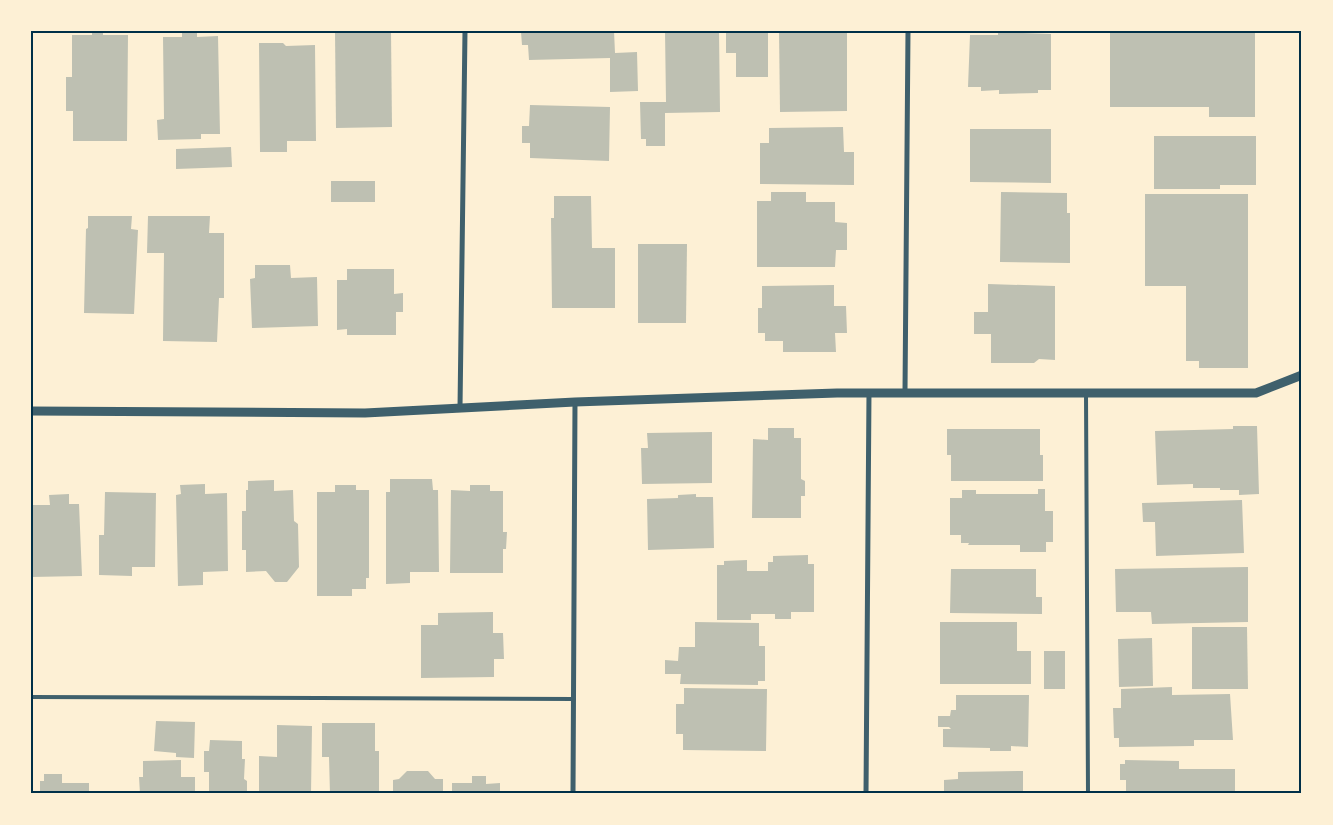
<svg xmlns="http://www.w3.org/2000/svg" width="1333" height="825" font-family="Lora,serif">
  <style>
    .building { fill: #bec0b2 }
    .lines { fill: none; stroke-linecap: round; stroke-linejoin: round }
    .service { stroke: #3f606c; stroke-width: 4 }
    .minor { stroke: #3f606c; stroke-width: 5 }
    .tertiary { stroke: #3f606c; stroke-width: 9 }
    .neatline { fill: none; stroke: #003049; stroke-width: 2 }
  </style>
  <rect width="100%" height="100%" fill="#fdf0d5"/>
  <!-- building -->
  <g class="building">
    <polygon points="92,31 103,31 103,35 128,35 127,141 73,141 73,111 66,111 66,77 72,77 72,35 92,35"/>
    <polygon points="182,31 197,31 197,37 218,36 220,134 201,134 201,139 158,140 157,120 164,119 163,37 182,37"/>
    <polygon points="335,31 391,31 392,127 336,128"/>
    <polygon points="528,31 614,31 615,53 637,52 638,91 610,92 610,58 529,60 528,45 522,45 521,32"/>
    <polygon points="665,31 719,31 720,112 665,113 665,146 646,146 646,139 641,139 640,102 666,102"/>
    <polygon points="726,31 768,32 768,77 736,77 736,53 726,53"/>
    <polygon points="779,31 847,31 847,111 780,112"/>
    <polygon points="1110,31 1255,31 1255,117 1209,117 1209,107 1110,107"/>
    <polygon points="998,32 1051,34 1051,90 1038,90 1038,93 999,94 999,90 981,91 981,87 968,87 970,35 998,35"/>
    <polygon points="259,43 283,43 286,46 315,45 316,141 287,141 287,152 260,152"/>
    <polygon points="530,105 610,107 609,161 530,158 530,143 522,143 522,126 529,126"/>
    <polygon points="843,127 844,152 854,152 854,185 760,184 760,143 769,143 769,128"/>
    <polygon points="970,129 1051,129 1051,183 970,182"/>
    <polygon points="1154,136 1256,136 1256,185 1220,185 1220,189 1154,189"/>
    <polygon points="231,147 232,167 176,169 176,149"/>
    <rect x="331" y="181" width="44" height="21"/>
    <polygon points="771,192 806,192 806,202 835,202 835,222 847,223 847,250 836,250 835,267 757,267 757,201 771,201"/>
    <polygon points="1001,192 1067,193 1067,213 1070,213 1070,263 1000,262"/>
    <polygon points="1145,194 1248,194 1248,368 1199,368 1199,361 1186,361 1186,286 1145,286"/>
    <polygon points="554,196 591,196 592,248 615,248 615,308 552,308 551,218 554,218"/>
    <polygon points="88,216 132,216 131,229 138,230 134,314 84,313 86,229 88,228"/>
    <polygon points="148,216 210,216 209,233 224,233 224,298 219,298 217,342 163,341 164,253 147,253"/>
    <polygon points="638,244 687,244 686,323 638,323"/>
    <polygon points="255,265 290,265 291,278 317,277 318,326 252,328 250,279 255,278"/>
    <polygon points="347,269 394,269 394,294 403,293 403,312 396,312 396,335 347,335 347,329 337,330 337,280 347,280"/>
    <polygon points="988,284 1055,286 1055,360 1039,359 1034,363 991,363 991,334 974,334 974,312 988,312"/>
    <polygon points="834,285 834,306 846,306 847,333 835,333 836,352 783,352 783,341 765,341 765,333 758,333 758,308 762,308 762,286"/>
    <polygon points="1233,426 1257,426 1259,494 1239,495 1239,490 1220,490 1220,488 1193,488 1193,484 1157,485 1155,431 1233,429"/>
    <polygon points="768,428 794,428 794,438 801,438 801,479 805,481 805,496 801,496 801,518 752,518 753,439 768,440"/>
    <polygon points="947,429 1040,429 1040,455 1043,455 1043,481 951,481 951,455 947,455"/>
    <polygon points="712,432 712,483 642,484 641,448 648,448 647,433"/>
    <polygon points="390,479 432,479 433,490 438,490 439,572 410,572 410,583 386,584 386,492 390,492"/>
    <polygon points="274,480 274,491 293,490 294,521 298,524 299,567 287,582 275,582 266,571 246,572 246,550 242,550 242,511 246,511 246,490 248,490 248,481"/>
    <polygon points="205,484 205,494 227,493 228,571 203,572 203,585 178,586 176,495 181,494 180,485"/>
    <polygon points="335,485 356,485 356,490 369,490 369,578 366,578 366,589 352,589 352,596 317,596 317,492 335,492"/>
    <polygon points="470,485 490,485 490,491 503,491 503,532 507,532 506,549 503,549 503,573 450,573 451,490 470,491"/>
    <polygon points="1038,489 1045,489 1045,511 1053,511 1053,542 1046,542 1046,552 1020,552 1020,545 968,545 969,543 961,543 961,535 950,535 950,498 962,498 962,490 976,490 976,494 1038,494"/>
    <polygon points="105,492 156,493 155,567 132,567 132,576 99,575 99,535 104,535"/>
    <polygon points="69,494 69,504 79,504 82,576 31,577 31,505 50,505 49,495"/>
    <polygon points="696,494 696,497 713,497 714,548 648,550 647,499 678,498 678,495"/>
    <polygon points="1242,500 1244,553 1156,556 1155,522 1143,522 1142,503"/>
    <polygon points="808,555 808,564 814,564 814,612 791,612 791,619 775,619 775,614 751,614 751,620 717,620 717,565 724,565 724,561 747,560 747,571 768,571 768,562 773,562 773,556"/>
    <polygon points="1248,567 1248,622 1152,624 1151,612 1116,612 1115,569"/>
    <polygon points="951,569 1036,569 1036,597 1042,597 1042,614 950,613"/>
    <polygon points="493,612 493,633 503,633 504,659 494,659 494,677 421,678 421,625 438,625 438,613"/>
    <polygon points="695,622 759,623 759,646 765,646 765,681 758,681 758,685 680,684 681,674 665,674 665,660 678,661 679,647 695,647"/>
    <polygon points="940,622 1017,622 1017,651 1031,651 1031,684 940,684"/>
    <polygon points="1192,627 1247,627 1248,689 1192,689"/>
    <polygon points="1152,638 1153,686 1119,687 1118,639"/>
    <rect x="1044" y="651" width="21" height="38"/>
    <polygon points="1172,687 1172,695 1230,694 1233,740 1194,740 1194,746 1119,747 1119,738 1114,738 1113,708 1121,708 1121,689"/>
    <polygon points="684,688 767,689 766,751 683,750 683,734 676,734 676,704 684,704"/>
    <polygon points="956,695 1029,695 1028,747 1011,746 1011,751 990,751 990,748 943,747 943,729 951,729 949,727 938,727 938,716 950,716 951,710 956,710"/>
    <polygon points="156,721 195,722 194,758 176,757 176,753 154,751"/>
    <polygon points="322,723 375,723 375,751 379,751 379,794 330,794 329,757 322,757"/>
    <polygon points="277,725 312,726 311,794 259,794 259,756 277,757"/>
    <polygon points="210,740 242,741 242,759 245,759 244,779 247,781 247,794 209,794 209,772 204,772 204,751 209,751"/>
    <polygon points="181,760 181,777 195,777 195,794 140,794 139,777 143,777 143,761"/>
    <polygon points="1125,760 1179,761 1179,769 1235,769 1235,794 1126,794 1126,780 1120,780 1120,764 1125,764"/>
    <polygon points="407,771 428,771 435,779 443,779 443,794 393,794 393,780 399,779"/>
    <polygon points="1023,771 1023,794 944,794 944,780 958,779 958,772"/>
    <polygon points="44,774 62,774 62,783 89,783 89,794 40,794 40,781 44,781"/>
    <polygon points="472,776 486,776 486,784 500,783 500,794 452,794 452,783 472,783"/>
  </g>
  <g class="lines">
    <!-- service -->
    <g class="service">
      <polyline points="1086,394 1088,794"/>
      <polyline points="31,697 574,699"/>
    </g>
    <!-- minor -->
    <g class="minor">
      <polyline points="905,392 908,31"/>
      <polyline points="460,408 465,31"/>
      <polyline points="573,794 575,402"/>
      <polyline points="866,794 869,392"/>
    </g>
    <!-- tertiary -->
    <polyline class="tertiary" points="31,411 365,413 575,402 837,393 1256,393 1302,375"/>
  </g>
  <!-- border -->
  <rect width="1333" height="825" fill="none" stroke="#fdf0d5" stroke-width="65"/>
  <rect x="32" y="32" width="1268" height="760" class="neatline"/>
</svg>
